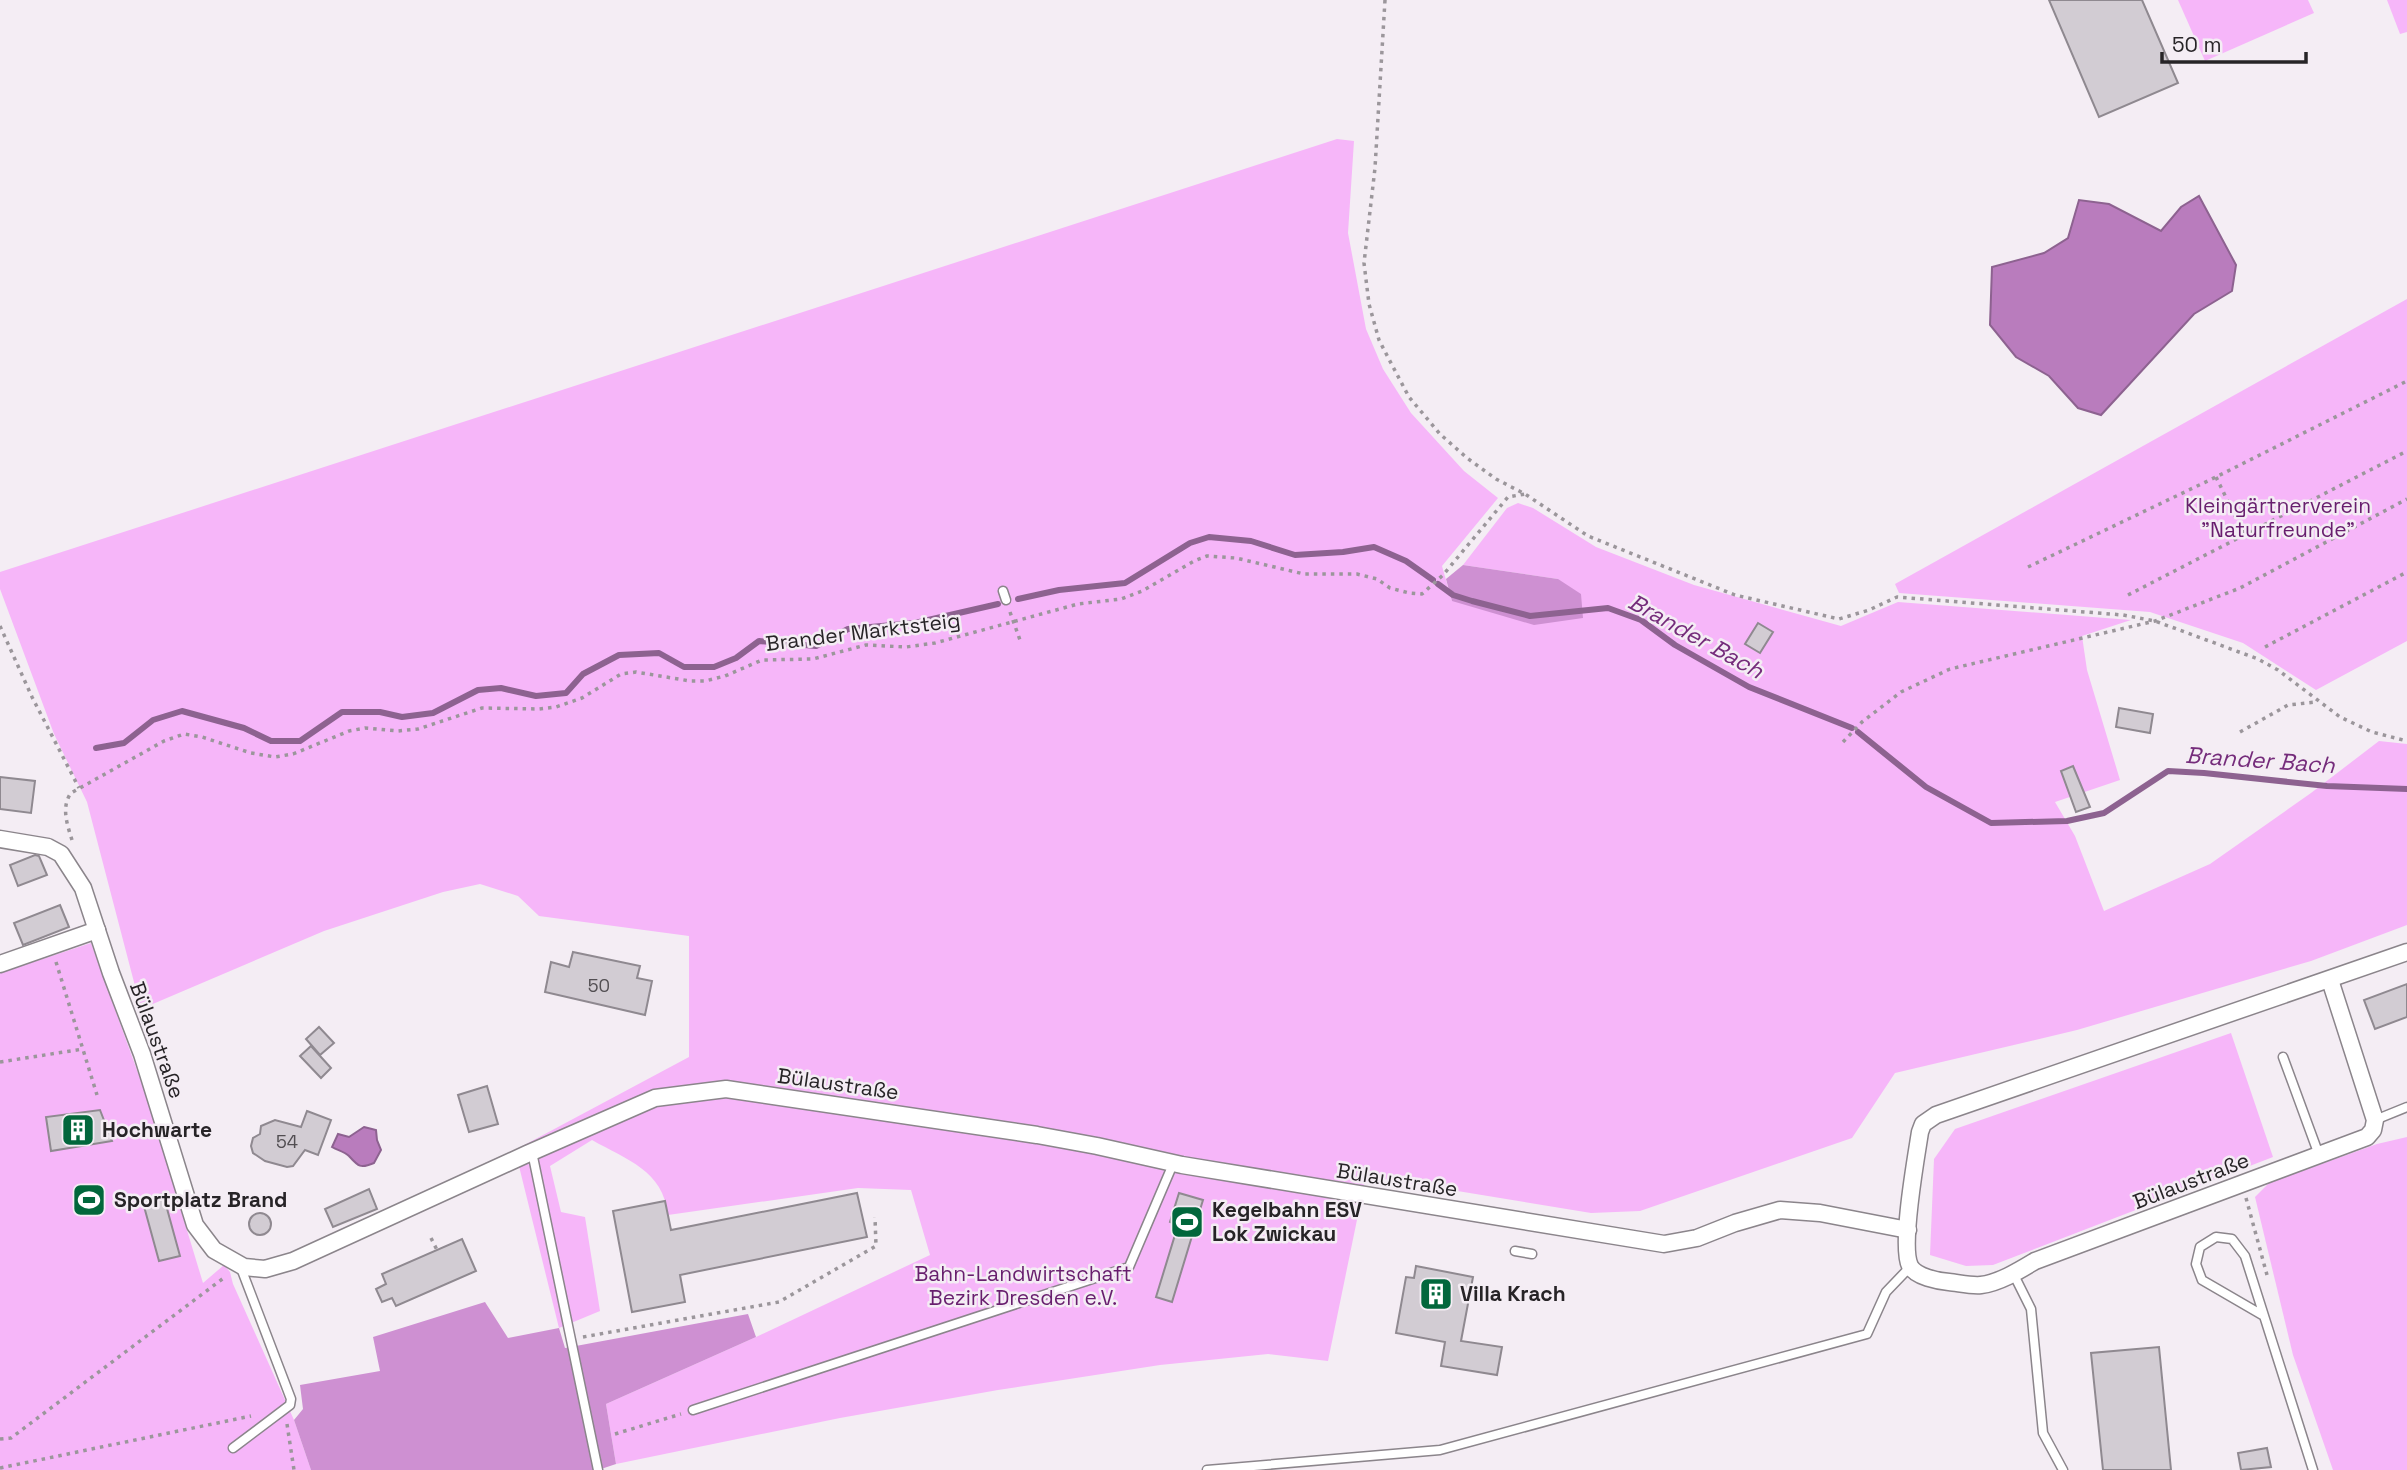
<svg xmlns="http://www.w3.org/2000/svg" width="2407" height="1470" font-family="'Space Grotesk',sans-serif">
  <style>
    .green { fill: #f6b6f9 }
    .forest { fill: #ce90d2 }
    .water { fill: #b97cbd; stroke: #8d6290; stroke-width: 2 }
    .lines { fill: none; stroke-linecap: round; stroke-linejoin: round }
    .stream { stroke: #8d6290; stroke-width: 6 }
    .building { fill: #d2ccd3; stroke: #8f8990; stroke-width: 2 }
    .service-casing { stroke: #8b858b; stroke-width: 11 }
    .minor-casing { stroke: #8b858b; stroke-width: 19 }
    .path { stroke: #9b969b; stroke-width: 3.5; stroke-dasharray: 3.5 5; stroke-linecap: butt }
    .service { stroke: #fff; stroke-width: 8 }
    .minor { stroke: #fff; stroke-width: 16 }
    .labels { text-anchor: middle; stroke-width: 5; stroke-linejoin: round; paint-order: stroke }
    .number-label { font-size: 18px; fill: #524e52 }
    .park-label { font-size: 21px; fill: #681e6e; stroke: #f4edf4 }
    .street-label { font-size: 21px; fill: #272427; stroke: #f4edf4 }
    .poi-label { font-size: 21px; font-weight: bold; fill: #272427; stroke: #f4edf4; text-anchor: start }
    .water-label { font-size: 23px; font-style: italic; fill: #752c7b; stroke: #f4edf4 }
  </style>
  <rect width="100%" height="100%" fill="#f4edf4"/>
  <!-- green -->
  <g class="green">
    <polygon points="2178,0 2308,0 2314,13 2205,61"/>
    <polygon points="2387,0 2407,0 2407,32 2400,34"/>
    <path d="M 1337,139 L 1354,141 L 1348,233 L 1366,329 L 1383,369 L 1411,413 L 1464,471 L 1498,498 L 1442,566 L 1452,601 L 1558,579 L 1463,565 L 1507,508 L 1518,503 L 1533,508 L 1596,547 L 1694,585 L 1841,626 L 1898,602 L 2131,620 L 2082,636 L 2087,670 L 2120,780 L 2055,802 L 2075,836 L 2104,911 L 2210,864 L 2311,793 L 2379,741 L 2407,744 L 2407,925 L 2311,961 L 2077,1030 L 1895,1073 L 1852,1138 L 1640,1211 L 1591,1213 L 1366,1176 L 1328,1361 L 1268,1354 L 1160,1365 L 998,1390 L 840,1418 L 616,1464 L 606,1404 L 756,1337 L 930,1255 L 911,1190 L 858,1188 L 668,1215 C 663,1170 627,1160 592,1140 L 550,1166 L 561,1212 L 585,1217 L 600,1311 L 559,1328 L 515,1150 L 689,1057 L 689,936 L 539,916 L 518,896 L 480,884 L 443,892 L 324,931 L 141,1009 L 87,802 L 54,734 L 0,589 L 0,572 Z"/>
    <polygon points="2407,299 2407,641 2316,690 2243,643 2150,612 1899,593 1895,584"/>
    <polygon points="91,943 146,1095 203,1283 224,1265 230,1272 233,1284 294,1420 311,1470 0,1470 0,973"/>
    <polygon points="2231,1033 2273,1157 1993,1265 1966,1266 1930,1255 1934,1159 1955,1129"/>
    <polygon points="2407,1137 2407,1470 2333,1470 2293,1355 2255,1197 2269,1183 2377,1144"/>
  </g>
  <!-- forest -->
  <g class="forest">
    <polygon points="1463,565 1558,579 1581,594 1583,618 1534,625 1452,601 1446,579"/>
    <polygon points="485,1302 508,1338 559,1328 565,1348 748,1314 756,1337 606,1404 616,1464 598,1470 311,1470 294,1420 303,1409 300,1385 380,1371 373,1337"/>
  </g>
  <!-- water -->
  <g class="water">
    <polygon points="2199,196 2236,265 2232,291 2194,314 2101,415 2078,408 2049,376 2016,357 1990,325 1992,267 2044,253 2068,238 2079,200 2109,204 2161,231 2181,207"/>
    <path d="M 364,1127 L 376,1130 L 377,1140 L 381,1150 L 374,1163 C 360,1169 358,1166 349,1156 C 345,1152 337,1150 332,1147 L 338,1134 L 349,1137 Z"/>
  </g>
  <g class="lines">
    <!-- stream -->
    <g class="stream">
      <polyline points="1438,584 1453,595 1472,601 1530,616 1608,608 1641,620 1675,645 1749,687 1852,728"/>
      <polyline points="1018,599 1059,590 1125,583 1190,543 1209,537 1251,541 1295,555 1343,552 1374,547 1406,561 1433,580"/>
      <polyline points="1858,732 1926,787 1991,823 2067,821 2104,813 2168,771 2204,773 2327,786 2407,789"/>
      <polyline points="96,748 124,743 153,720 182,711 244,728 271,741 300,741 342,712 380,712 402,717 433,713 478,690 501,688 536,696 566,693 583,674 619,655 659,653 684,667 714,667 736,658 759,641 816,646 848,629 915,623 998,604"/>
    </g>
  </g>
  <!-- building -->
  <g class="building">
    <polygon points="2049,0 2142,0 2178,83 2099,117"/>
    <polygon points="1758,623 1773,632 1760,653 1745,644"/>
    <polygon points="2119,708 2153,714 2150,733 2116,727"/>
    <polygon points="2073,766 2090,807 2076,812 2061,771"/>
    <polygon points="0,777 35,781 31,813 0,809"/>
    <polygon points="35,855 39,856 47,875 18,886 10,865"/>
    <polygon points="60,905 69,927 23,945 14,923"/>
    <polygon points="573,952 640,966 637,978 652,981 645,1015 545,992 551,962 569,967"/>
    <polygon points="2407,984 2407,1017 2375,1029 2364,1000"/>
    <polygon points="319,1027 334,1043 320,1055 306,1039"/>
    <polygon points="311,1046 331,1068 321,1078 300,1056"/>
    <polygon points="487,1086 498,1124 469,1132 458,1095"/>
    <polygon points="100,1110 112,1141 51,1151 46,1117"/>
    <polygon points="307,1111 331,1120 318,1155 305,1150 293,1166 287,1167 265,1161 253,1153 251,1146 253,1138 260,1134 261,1126 275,1120 301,1127"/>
    <polygon points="369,1189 377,1209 333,1227 325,1209"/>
    <polygon points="857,1193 867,1237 680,1275 685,1302 632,1312 613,1211 665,1201 671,1230"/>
    <polygon points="1179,1193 1203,1200 1172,1302 1156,1297 1178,1225 1170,1222"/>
    <polygon points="163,1194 180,1256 159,1261 142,1199"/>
    <circle cx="260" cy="1224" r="11"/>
    <polygon points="462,1239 476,1271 396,1306 392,1298 382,1302 376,1289 386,1284 382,1274"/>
    <polygon points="1416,1266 1473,1277 1461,1341 1502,1347 1497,1375 1441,1366 1445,1342 1396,1333 1406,1277 1414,1278"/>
    <polygon points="2159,1347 2171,1470 2103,1470 2091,1353"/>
    <polygon points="2267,1448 2271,1467 2241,1470 2238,1453"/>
  </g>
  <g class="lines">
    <defs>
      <g id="service">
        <polyline points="1003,591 1006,600"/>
        <polyline points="2283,1057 2319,1155"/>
        <polyline points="2375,1120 2407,1107"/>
        <polyline points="532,1152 598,1470"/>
        <polyline points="1515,1251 1532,1254"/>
        <polyline points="2013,1273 2031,1309 2043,1433 2063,1470"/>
        <polyline points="2264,1316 2202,1280 2196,1264 2200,1247 2216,1237 2232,1239 2245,1256 2313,1470"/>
        <polyline points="693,1410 1129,1267 1173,1164"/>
        <polyline points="233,1448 290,1405 291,1399 241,1268"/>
        <polyline points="1207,1470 1440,1450 1867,1334 1886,1292 1910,1267"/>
      </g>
      <g id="minor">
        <polyline points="0,839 48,847 61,854 83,888 111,973 142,1054 195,1225 214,1250 244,1267 265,1269 293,1261 527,1154 655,1098 726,1089 1037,1135 1097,1146 1182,1165 1664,1244 1697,1238 1735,1223 1780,1210 1820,1213 1908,1230"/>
        <polyline points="0,964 97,930"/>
        <path d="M 2330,980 L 2375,1120 L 2373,1130 L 2367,1137 L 2035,1261 C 2020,1270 1999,1283 1981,1285 C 1971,1286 1959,1283 1949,1282 C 1938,1281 1916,1277 1910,1266 C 1900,1246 1916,1158 1920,1132 L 1923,1124 L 1936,1115 L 2407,952"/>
      </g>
    </defs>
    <!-- service casing -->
    <use href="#service" class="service-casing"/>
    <!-- minor casing -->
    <use href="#minor" class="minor-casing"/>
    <!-- path -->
    <g class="path">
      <polyline points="1385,0 1375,168 1364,263 1369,304 1379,340 1392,365 1409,397 1440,434 1467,458 1496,479 1525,494 1588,536 1735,595 1839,619 1869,610 1897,597 2123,615 2155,621 2258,659 2278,670 2340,717 2372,732 2407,741"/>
      <polyline points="2216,477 2244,534"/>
      <polyline points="2028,567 2216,477 2407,381"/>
      <polyline points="2128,595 2407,451"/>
      <polyline points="1010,612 1020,640"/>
      <polyline points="0,626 32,697 79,788"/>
      <polyline points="2265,647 2407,572"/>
      <polyline points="2240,732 2288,705 2316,702"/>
      <polyline points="1843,742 1862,722 1901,692 1950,669 2155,621 2240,588 2407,499"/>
      <path d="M 72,840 C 67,824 61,807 71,793 L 164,741 L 184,734 L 202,737 L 251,753 L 275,757 L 293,754 L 349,731 L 365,728 L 398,731 L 418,729 L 482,708 L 539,709 L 556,707 L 582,698 L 621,674 L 636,672 L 690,681 L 705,681 L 725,676 L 762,660 L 813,659 L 866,645 L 906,647 L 935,643 L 1078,604 L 1121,599 L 1142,591 L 1194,561 L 1207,556 L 1236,558 L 1304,574 L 1357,574 L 1377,579 L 1390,588 L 1409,593 L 1422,594 L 1443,575 L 1508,497 L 1525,494"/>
      <polyline points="56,962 97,1095"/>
      <polyline points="0,1062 83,1049"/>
      <polyline points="2246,1198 2267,1275"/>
      <polyline points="431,1238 437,1250"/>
      <polyline points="583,1337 779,1302 876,1246 875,1217"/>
      <polyline points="287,1424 294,1470"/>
      <polyline points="615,1434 681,1414"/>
      <polyline points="0,1439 11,1438 225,1277"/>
      <polyline points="0,1468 251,1416"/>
    </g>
    <!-- service -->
    <use href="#service" class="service"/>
    <!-- minor -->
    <use href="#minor" class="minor"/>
  </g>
  <!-- icons -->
  <defs>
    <symbol id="building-square" viewBox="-11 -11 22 22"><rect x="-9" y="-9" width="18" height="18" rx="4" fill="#02673c" stroke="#f4edf4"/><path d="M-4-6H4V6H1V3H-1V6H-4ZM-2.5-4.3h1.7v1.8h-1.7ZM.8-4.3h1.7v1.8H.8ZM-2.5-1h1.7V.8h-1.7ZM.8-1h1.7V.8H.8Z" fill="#fff"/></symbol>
    <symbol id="stadium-square" viewBox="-11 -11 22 22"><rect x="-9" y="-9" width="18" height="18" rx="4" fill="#02673c" stroke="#f4edf4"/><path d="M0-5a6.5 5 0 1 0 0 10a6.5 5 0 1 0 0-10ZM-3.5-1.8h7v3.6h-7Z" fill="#fff"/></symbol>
  </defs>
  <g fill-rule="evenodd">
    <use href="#building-square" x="59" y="1111" width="38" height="38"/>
    <use href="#stadium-square" x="70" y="1181" width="38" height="38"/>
    <use href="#stadium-square" x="1168" y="1203" width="38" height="38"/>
    <use href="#building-square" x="1417" y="1275" width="38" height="38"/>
  </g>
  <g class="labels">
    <!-- number labels -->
    <g class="number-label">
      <text x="599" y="992">50</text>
      <text x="287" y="1148">54</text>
    </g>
    <!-- park labels -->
    <g class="park-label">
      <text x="2278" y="513">Kleingärtnerverein<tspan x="2278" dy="24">"Naturfreunde"</tspan></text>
      <text x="1023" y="1281">Bahn-Landwirtschaft<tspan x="1023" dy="24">Bezirk Dresden e.V.</tspan></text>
    </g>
    <!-- street labels -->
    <g class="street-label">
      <text transform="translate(863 632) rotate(-7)" y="7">Brander Marktsteig</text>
      <text transform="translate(157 1040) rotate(70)" y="7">Bülaustraße</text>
      <text transform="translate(838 1084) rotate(8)" y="7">Bülaustraße</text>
      <text transform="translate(1397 1180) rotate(9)" y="7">Bülaustraße</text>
      <text transform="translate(2191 1181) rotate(-21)" y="7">Bülaustraße</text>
    </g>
    <!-- poi labels -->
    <g class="poi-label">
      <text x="102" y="1137">Hochwarte</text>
      <text x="114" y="1207">Sportplatz Brand</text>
      <text x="1212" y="1217">Kegelbahn ESV<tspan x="1212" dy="24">Lok Zwickau</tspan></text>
      <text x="1460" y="1301">Villa Krach</text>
    </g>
    <!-- water labels -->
    <g class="water-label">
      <text transform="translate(1696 636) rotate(29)" y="8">Brander Bach</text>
      <text transform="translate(2260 760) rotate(4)" y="8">Brander Bach</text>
    </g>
  </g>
  <!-- scale -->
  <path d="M2162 52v10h144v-10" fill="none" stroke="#272427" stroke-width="3.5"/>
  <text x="2172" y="52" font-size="21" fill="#272427" stroke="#f4edf4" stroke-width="5" paint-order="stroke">50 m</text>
</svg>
